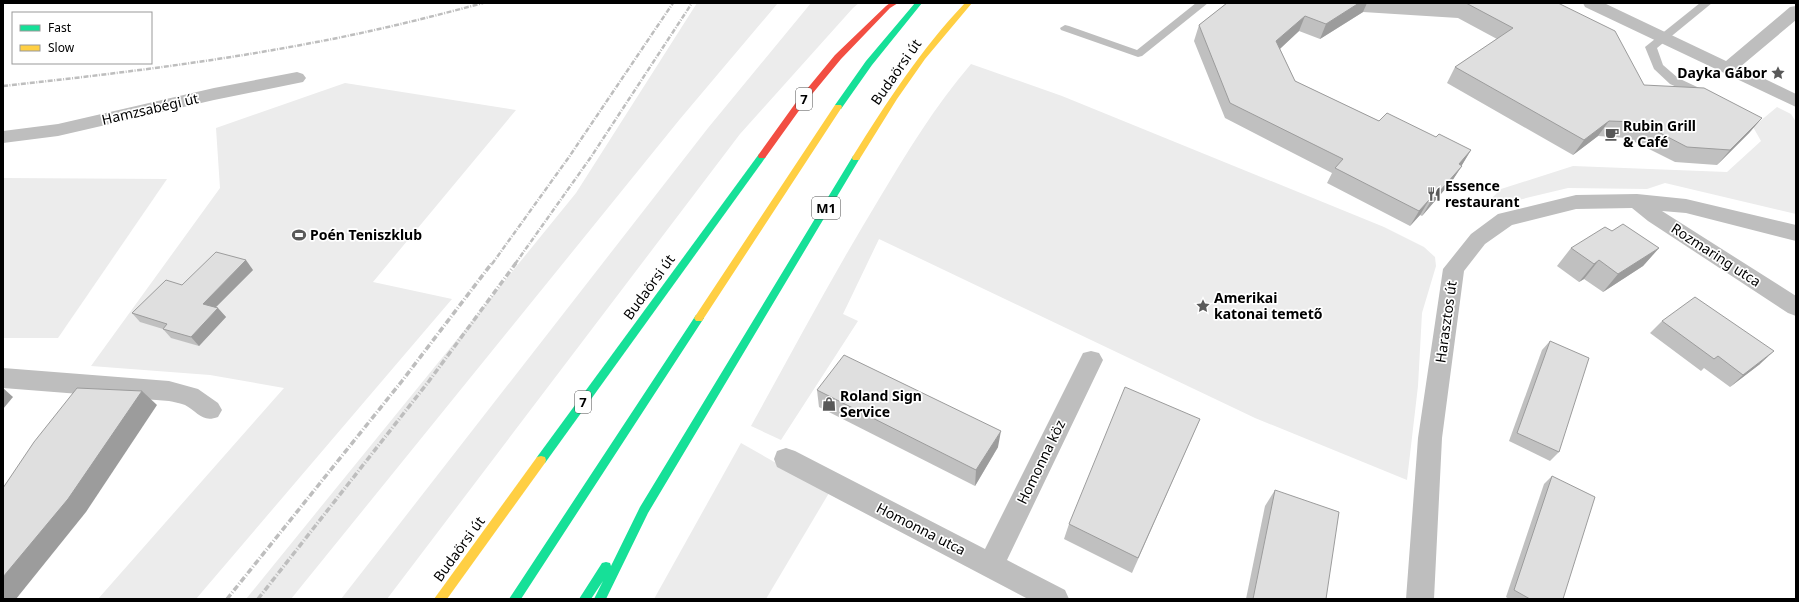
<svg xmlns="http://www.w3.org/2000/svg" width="1799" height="602" font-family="'Noto Sans',sans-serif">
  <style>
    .green { fill: #ececec }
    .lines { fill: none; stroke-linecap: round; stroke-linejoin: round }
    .lane { fill: #bebebe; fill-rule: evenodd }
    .street { fill: #bebebe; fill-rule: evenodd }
    .fast { fill: #16e098; fill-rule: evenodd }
    .slow { fill: #ffcf43; fill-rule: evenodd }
    .jam { fill: #f24e42; fill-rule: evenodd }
    .rail-far1 { stroke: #bebebe; stroke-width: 2.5; stroke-dasharray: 5 1.5 1 1.5; stroke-linecap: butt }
    .rail { stroke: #bebebe; stroke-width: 3.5; stroke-dasharray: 6 2 1 2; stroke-linecap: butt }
    .wall { fill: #c0c0c0 }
    .shaded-wall { fill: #9c9c9c }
    .building { fill: #dfdfdf; stroke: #9c9c9c }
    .labels { text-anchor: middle; stroke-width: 3.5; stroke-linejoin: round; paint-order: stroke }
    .shield { fill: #fff; stroke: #4c4c4c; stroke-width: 1 }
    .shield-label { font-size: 13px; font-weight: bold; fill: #000 }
    .street-label { font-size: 14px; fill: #000; stroke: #fff }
    .poi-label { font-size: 14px; font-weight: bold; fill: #000; stroke: #fff; text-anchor: start }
  </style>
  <rect width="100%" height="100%" fill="#fff"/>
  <!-- green -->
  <g class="green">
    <polygon points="697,3 778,3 680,119 291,599 246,599 576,193"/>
    <polygon points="811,3 859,3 853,8 740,134 387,599 341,599 708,128"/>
    <path d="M 971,64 L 1062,96 L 1384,227 L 1424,247 L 1435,257 L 1436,266 L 1422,313 L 1418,386 L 1407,480 L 1255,418 L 879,239 L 843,314 L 858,321 L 781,440 L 751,426 C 793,350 834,273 879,199 C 907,152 935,106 971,64 Z"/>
    <polygon points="345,83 516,110 373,282 452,299 196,599 98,599 284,388 210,375 91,366 220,188 216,128"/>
    <polygon points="1777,107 1791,114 1796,122 1796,214 1665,183 1647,189 1568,188 1481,209 1501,189 1573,166 1727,172 1761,141 1753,127"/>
    <polygon points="4,178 167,179 58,338 3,338 3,179"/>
    <polygon points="741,443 829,493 766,599 654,599"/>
  </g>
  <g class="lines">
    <!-- lane -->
    <g class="lane">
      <polygon points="1196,3 1208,3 1142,56 1138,57 1061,30 1060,28 1065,25 1069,26 1137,50"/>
      <polygon points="1700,3 1712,3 1657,48 1663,65 1678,78 1710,93 1712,96 1710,99 1706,100 1670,84 1654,69 1645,47"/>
    </g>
    <!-- street -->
    <g class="street">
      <polygon points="1583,3 1604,3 1726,61 1790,7 1796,6 1796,20 1740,67 1796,94 1796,107 1585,7"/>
      <polygon points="297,72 303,74 306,78 303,82 214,100 58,136 3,143 3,131 58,124 214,88"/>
      <polygon points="1637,194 1686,199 1796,225 1796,241 1686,213 1662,211 1796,296 1796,316 1788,313 1648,221 1632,208 1576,209 1512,225 1485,244 1464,271 1442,438 1434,599 1406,599 1418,438 1443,269 1471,234 1498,214 1576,195"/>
      <polygon points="1091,351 1099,353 1103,360 1007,560 1065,590 1069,599 1028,599 777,467 774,459 777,451 786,448 795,451 985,549 1083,353"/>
      <path d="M 3,368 L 169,381 L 198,389 L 218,403 L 222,410 L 218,417 C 202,423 198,412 185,405 C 180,403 174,402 169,401 L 3,388 Z"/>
    </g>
    <!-- fast -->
    <g class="fast">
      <polygon points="915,3 922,3 872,65 841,109 835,109 835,105 866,61"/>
      <polygon points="762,153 765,154 766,156 765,158 545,463 541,464 537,463 536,460 537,457 759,154"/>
      <polygon points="856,155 860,158 648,513 606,599 594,599 603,581 591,599 579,599 602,563 606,562 610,563 611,566 640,507 853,156"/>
      <polygon points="699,314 702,315 704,318 702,321 521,599 509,599 696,315"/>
    </g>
    <!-- slow -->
    <g class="slow">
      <path d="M 965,3 L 972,3 L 925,59 L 897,99 L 859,160 L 853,160 L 852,158 L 853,156 C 887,102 921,49 965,3 Z"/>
      <polygon points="835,105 841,105 842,107 702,321 696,321 694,318 696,315"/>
      <polygon points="541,456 545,457 546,460 545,463 447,599 434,599 537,457"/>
    </g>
    <!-- jam -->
    <polygon class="jam" points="890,3 898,3 890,8 841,59 803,105 765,158 759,158 758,156 759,154 797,101 835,55 886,6"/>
    <!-- rail-far1 -->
    <g class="rail-far1">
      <path d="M 3,86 C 104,75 206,63 306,44 C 366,33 424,19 483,3"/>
      <polyline points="492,264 569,157 673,3"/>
      <polyline points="515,264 591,157 692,3"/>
    </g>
    <!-- rail -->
    <g class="rail">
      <polyline points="227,599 402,381 492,263"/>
      <polyline points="258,599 429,381 516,263"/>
    </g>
  </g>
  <!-- wall -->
  <g class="wall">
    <polygon points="1227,3 1558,3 1644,85 1762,118 1749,133 1717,165 1675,162 1627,138 1598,136 1573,155 1447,83 1455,67 1497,39 1458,18 1363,12 1320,39 1299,31 1280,49 1295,81 1379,121 1436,137 1471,150 1452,181 1422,216 1420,215 1410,226 1327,183 1332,173 1225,118 1194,41 1199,25"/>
    <polygon points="1571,248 1659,248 1643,266 1603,292 1584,279 1579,282 1557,266"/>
    <polygon points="253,270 216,307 226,317 199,346 171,338 163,329 140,322 132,313 182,285"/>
    <polygon points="1662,321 1760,364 1730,387 1704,368 1701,371 1650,333"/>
    <polygon points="1550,341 1559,452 1550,461 1509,441 1542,350"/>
    <polygon points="817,390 998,447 975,486 819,407"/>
    <polygon points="1200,419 1132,573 1064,539 1069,524"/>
    <polygon points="1552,476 1563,599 1509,599 1506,597 1544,484"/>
    <polygon points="1275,490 1326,599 1246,599 1265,506"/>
  </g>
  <!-- shaded-wall -->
  <g class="shaded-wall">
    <polygon points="1359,3 1367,3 1363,12 1320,39 1326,24"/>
    <polygon points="1305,16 1299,31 1271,57 1276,41"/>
    <polygon points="1762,118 1749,133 1717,165 1730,150"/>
    <polygon points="1609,121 1598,136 1573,155 1584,140"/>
    <polygon points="1471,150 1462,165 1458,170 1462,166 1452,181 1422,216 1431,201 1459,164"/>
    <polygon points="1429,200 1420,215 1410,226 1419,211"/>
    <polygon points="1659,248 1643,266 1603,292 1618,274"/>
    <polygon points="246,260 253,270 210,313 203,304"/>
    <polygon points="1599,260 1584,279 1579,282 1594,264"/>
    <polygon points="218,308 226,317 199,346 191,337"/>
    <polygon points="1774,351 1760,364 1730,387 1743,375"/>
    <polygon points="3,388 13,397 3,409"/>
    <polygon points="142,391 157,405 86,512 16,599 3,599 3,577"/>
    <polygon points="1001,431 998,447 975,486 976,470"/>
  </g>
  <!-- building -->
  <g class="building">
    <polygon points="1227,3 1359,3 1326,24 1305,16 1276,41 1295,81 1379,121 1387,113 1436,137 1439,134 1471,150 1459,164 1462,166 1431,201 1429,200 1419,211 1335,168 1343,159 1230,103 1199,25"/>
    <polygon points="1466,3 1558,3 1615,31 1644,85 1704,88 1762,118 1730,150 1687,147 1639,122 1609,121 1584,140 1455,67 1513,28"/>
    <polygon points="1623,224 1659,248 1618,274 1599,260 1594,264 1571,248 1605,227 1612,231"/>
    <polygon points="216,252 246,260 203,304 218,308 191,337 163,329 167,324 132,313 166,280 182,285"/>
    <polygon points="1695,297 1774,351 1743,375 1718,356 1714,359 1662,321"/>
    <polygon points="1550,341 1589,358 1559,452 1517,433"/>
    <polygon points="844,355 1001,431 976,470 817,390"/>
    <polygon points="1125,387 1200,419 1138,558 1069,524"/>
    <polygon points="77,388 142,391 68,499 3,577 3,488 34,442"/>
    <polygon points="1552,476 1595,497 1563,599 1530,599 1514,590"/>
    <polygon points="1275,490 1339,512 1326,599 1253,599"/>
  </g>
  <!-- icons -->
  <defs>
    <symbol id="sight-bare" viewBox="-9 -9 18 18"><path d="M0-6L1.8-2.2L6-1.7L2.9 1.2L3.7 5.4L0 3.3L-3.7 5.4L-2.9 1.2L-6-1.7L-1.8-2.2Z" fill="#595959" stroke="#fff" stroke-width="2.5" paint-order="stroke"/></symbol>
    <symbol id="cafe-bare" viewBox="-9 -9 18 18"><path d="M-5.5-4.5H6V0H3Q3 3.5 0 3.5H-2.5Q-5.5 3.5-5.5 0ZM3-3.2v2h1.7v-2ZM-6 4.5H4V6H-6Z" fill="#595959" stroke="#fff" stroke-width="2.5" paint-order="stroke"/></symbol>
    <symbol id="restaurant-bare" viewBox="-9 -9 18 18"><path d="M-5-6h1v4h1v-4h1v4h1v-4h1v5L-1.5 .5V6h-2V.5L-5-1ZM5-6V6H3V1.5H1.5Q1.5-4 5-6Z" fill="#595959" stroke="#fff" stroke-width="2.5" paint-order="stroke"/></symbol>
    <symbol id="stadium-bare" viewBox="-9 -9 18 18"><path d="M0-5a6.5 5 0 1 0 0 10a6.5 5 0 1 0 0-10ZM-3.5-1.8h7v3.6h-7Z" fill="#595959" stroke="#fff" stroke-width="2.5" paint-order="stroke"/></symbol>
    <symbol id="shop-bare" viewBox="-9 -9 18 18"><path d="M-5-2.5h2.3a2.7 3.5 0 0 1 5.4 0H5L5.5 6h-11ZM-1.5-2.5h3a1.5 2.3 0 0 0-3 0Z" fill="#595959" stroke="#fff" stroke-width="2.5" paint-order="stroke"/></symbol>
  </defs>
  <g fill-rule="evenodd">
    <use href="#sight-bare" x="1768" y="63" width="20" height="20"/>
    <use href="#cafe-bare" x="1602" y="124" width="20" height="20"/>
    <use href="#restaurant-bare" x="1424" y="184" width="20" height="20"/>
    <use href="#stadium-bare" x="289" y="225" width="20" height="20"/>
    <use href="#sight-bare" x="1193" y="296" width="20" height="20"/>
    <use href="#shop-bare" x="819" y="394" width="20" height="20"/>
  </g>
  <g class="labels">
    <!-- shield labels -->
    <g class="shield">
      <rect x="796" y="88" width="16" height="22" rx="3"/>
      <rect x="812" y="197" width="28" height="22" rx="3"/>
      <rect x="575" y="391" width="16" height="22" rx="3"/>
    </g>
    <g class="shield-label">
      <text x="804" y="104">7</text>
      <text x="826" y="213">M1</text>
      <text x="583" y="407">7</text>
    </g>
    <!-- street labels -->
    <g class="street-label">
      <text transform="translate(896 72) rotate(-55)" y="5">Budaörsi út</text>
      <text transform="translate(150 109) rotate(-13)" y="5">Hamzsabégi út</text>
      <text transform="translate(1716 255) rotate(33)" y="5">Rozmaring utca</text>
      <text transform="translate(649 287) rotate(-54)" y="5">Budaörsi út</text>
      <text transform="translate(1446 322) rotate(-82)" y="5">Harasztos út</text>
      <text transform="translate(1041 462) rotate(-64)" y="5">Homonna köz</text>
      <text transform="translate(921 529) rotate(27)" y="5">Homonna utca</text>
      <text transform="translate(459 549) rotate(-54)" y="5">Budaörsi út</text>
    </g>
    <!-- poi labels -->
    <g class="poi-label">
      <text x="1767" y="78" text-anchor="end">Dayka Gábor</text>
      <text x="1623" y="131">Rubin Grill<tspan x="1623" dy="16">&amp; Café</tspan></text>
      <text x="1445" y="191">Essence<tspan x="1445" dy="16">restaurant</tspan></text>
      <text x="310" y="240">Poén Teniszklub</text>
      <text x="1214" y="303">Amerikai<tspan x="1214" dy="16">katonai temető</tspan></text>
      <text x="840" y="401">Roland Sign<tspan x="840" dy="16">Service</tspan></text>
    </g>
  </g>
  <!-- border -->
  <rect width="1799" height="602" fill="none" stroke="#000000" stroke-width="8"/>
  <!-- legend -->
  <rect x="12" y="12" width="140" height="52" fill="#ffffff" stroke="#999999"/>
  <rect x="20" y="25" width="20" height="6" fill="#16e098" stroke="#999999"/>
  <text x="48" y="32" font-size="12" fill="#000000">Fast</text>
  <rect x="20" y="45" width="20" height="6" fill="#ffcf43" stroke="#999999"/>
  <text x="48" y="52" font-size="12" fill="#000000">Slow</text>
</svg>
